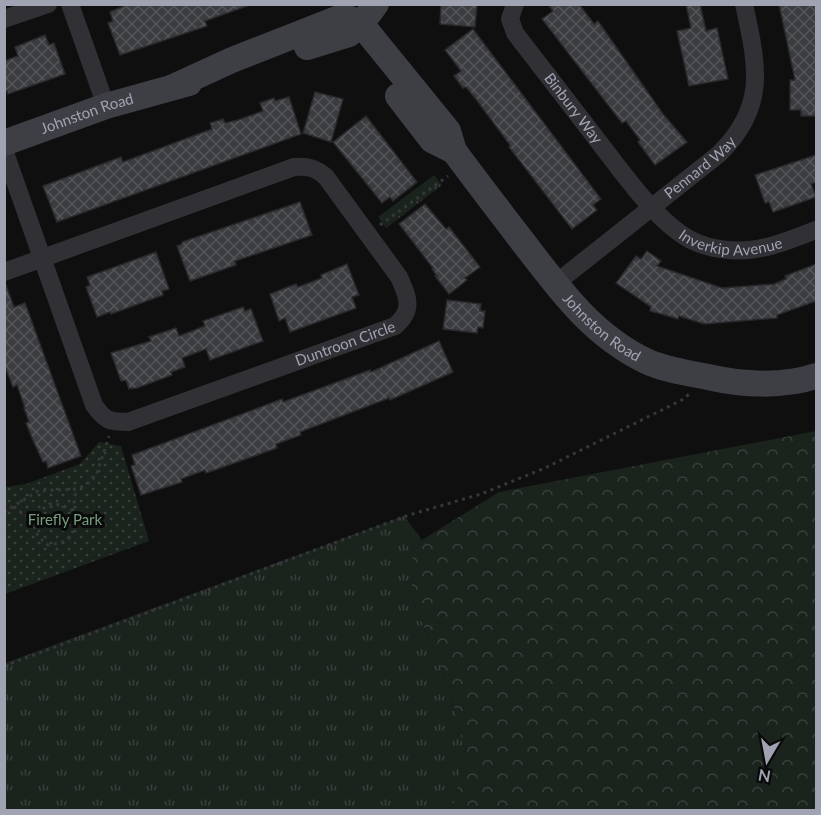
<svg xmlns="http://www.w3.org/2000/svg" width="821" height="815" font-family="Lato,sans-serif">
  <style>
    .grass { fill: url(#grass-tufts) }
    .forest { fill: url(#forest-crowns) }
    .park { fill: url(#park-dots) }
    .building { fill: url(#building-cross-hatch); stroke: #29292c; stroke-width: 1.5 }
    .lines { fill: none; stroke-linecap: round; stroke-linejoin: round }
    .path { stroke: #36373c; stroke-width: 3; stroke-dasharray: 3 4.5; stroke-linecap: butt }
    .street { stroke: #303035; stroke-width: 18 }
    .secondary { stroke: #3e3f45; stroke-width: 26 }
    .labels { text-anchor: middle; stroke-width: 6; stroke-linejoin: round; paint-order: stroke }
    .street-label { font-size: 15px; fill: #a0a3b1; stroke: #0a0a0b }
    .park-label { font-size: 15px; fill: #769d7d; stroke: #0a0a0b }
  </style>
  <defs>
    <pattern id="grass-tufts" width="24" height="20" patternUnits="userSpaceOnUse" patternTransform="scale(1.5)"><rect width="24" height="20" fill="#1b231d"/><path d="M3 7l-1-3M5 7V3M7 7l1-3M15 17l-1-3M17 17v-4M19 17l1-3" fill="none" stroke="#39403b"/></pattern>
    <pattern id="forest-crowns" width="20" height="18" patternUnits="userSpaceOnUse" patternTransform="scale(1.5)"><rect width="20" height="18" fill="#1b231d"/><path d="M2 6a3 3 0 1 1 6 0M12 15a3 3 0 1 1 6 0" fill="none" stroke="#39403b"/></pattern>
    <pattern id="park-dots" width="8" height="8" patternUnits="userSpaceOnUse" patternTransform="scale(1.5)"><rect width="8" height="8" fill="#1b231d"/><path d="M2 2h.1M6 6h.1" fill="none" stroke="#39403b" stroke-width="1.8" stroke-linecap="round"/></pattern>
    <pattern id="building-cross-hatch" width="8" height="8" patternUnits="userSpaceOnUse" patternTransform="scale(1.5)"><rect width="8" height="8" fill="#3b3c40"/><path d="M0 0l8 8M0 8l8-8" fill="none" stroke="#545559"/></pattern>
  </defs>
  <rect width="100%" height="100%" fill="#0f0f10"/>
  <!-- grass -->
  <g class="grass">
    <polygon points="434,175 442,185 386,228 378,217"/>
    <polygon points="404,516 422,540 413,553 414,603 450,690 465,752 454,803 447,810 5,810 5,663"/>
  </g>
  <!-- forest -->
  <polygon class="forest" points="816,431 816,810 447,810 454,803 465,752 450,690 414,603 411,576 413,553 422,540 499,492"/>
  <!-- park -->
  <polygon class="park" points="99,442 121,446 149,541 5,594 5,487 26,484 80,464"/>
  <!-- building -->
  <g class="building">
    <polygon points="129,4 246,4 247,6 205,21 207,26 120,55 108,23 113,21 110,12"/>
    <polygon points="441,4 477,4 475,27 440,24"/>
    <polygon points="548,4 579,4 594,24 598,21 663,114 687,142 655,165 638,142 640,140 626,121 622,123 542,19 553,11"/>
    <polygon points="686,4 700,4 706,31 717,28 728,79 689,86 677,31 691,28"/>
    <polygon points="779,4 816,4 816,116 801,116 801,110 790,110 790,80 795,80"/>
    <polygon points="473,29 601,199 593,205 597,210 572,229 509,147 510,145 475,98 466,87 463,88 454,76 461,71 445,50"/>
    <polygon points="45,35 49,45 54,43 65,74 8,94 7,91 4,92 4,61 18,56 15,47"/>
    <polygon points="315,92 343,99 331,142 303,133"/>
    <polygon points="289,97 301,134 57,222 43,186 121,157 123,162 212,129 210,123 223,119 225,123 238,120 263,111 260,103 274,98 275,101"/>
    <polygon points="366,116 417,182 393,201 390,197 382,203 333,142"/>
    <polygon points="816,155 816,182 811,184 816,197 773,212 769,202 765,203 755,175"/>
    <polygon points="300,202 312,235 235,261 236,265 190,281 177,246 182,244 182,242"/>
    <polygon points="425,204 446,229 449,227 480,267 465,278 467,280 449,294 435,276 437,276 432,269 433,268 399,224"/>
    <polygon points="647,251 661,261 657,266 722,288 774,284 786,279 785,276 816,264 816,301 777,315 777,318 704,324 679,316 678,319 665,315 650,311 651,307 616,283 636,256 641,259"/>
    <polygon points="156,252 169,289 162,291 163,295 111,314 110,312 97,317 86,287 90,285 87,277"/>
    <polygon points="347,264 359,295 352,297 356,308 290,332 285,318 279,321 270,294 296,284 298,287 322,278 321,275"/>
    <polygon points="6,285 14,307 25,303 81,456 48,468 46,461 43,462 32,438 26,423 29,422 24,408 25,408 17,385 13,387 4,364 4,286"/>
    <polygon points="447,300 481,304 480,311 485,311 483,328 478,327 477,333 443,329"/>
    <polygon points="243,307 245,311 251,309 263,341 210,360 206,349 182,358 185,367 171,372 172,375 137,388 129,389 126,380 121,381 111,353 151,341 149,337 176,328 179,336 205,326 203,321"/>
    <polygon points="439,341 453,372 390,400 389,398 300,432 301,435 276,444 277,448 206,473 205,470 181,479 182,482 141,495 131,466 135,465 132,455 282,399 283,402 370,370 371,372"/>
  </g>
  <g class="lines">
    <!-- path -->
    <g class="path">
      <polyline points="380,225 448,176"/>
      <path d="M 49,504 L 62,505 L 73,511 C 76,536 72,542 48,545 C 28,530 31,518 49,504 Z"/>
      <polyline points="13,507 34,520"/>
      <polyline points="73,511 76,489"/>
      <polyline points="4,512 38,491 76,489 86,485 96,476 109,436"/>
      <polyline points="4,666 409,515 481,494 545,468 684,399 689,394"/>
    </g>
    <!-- street -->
    <g class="street">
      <polyline points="70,4 106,106"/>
      <path id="s1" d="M 515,4 L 510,19 L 515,33 C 544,71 573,108 602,146 C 625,176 656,220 689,239 C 700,245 715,249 728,250 C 759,253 788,241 816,230"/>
      <polyline points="4,19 48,4"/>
      <path id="s2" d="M 4,150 L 94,405 C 105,421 110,422 128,422 L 395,326 C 414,310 408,297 399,277 L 326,177 C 316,168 308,166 294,167 L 43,258 L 4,272"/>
      <path id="s3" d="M 555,284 L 719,154 C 768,106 757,65 744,4"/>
    </g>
    <!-- secondary -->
    <g class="secondary">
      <polyline points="307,47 349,34 361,24 376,4"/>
      <path id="s4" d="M 173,87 L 232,60 L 344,16 L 361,24 L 448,131 L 454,151 C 477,182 500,212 523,242 C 559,289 592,335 646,361 C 665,370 688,373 708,377 C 743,385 783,387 816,376"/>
      <polyline points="398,96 432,140 454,151"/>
      <path id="s5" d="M 4,143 L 106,106 L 189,83"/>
    </g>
  </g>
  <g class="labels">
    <!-- street labels -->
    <g class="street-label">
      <text dy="5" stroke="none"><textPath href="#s1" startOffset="126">Binbury Way</textPath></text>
      <text dy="5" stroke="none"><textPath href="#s5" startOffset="88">Johnston Road</textPath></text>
      <text dy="5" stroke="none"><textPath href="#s3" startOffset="186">Pennard Way</textPath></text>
      <text dy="5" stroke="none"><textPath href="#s1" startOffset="344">Inverkip Avenue</textPath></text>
      <text dy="5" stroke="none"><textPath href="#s4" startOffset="594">Johnston Road</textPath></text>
      <text dy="5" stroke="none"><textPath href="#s2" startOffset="542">Duntroon Circle</textPath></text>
    </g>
    <!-- park labels -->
    <g class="park-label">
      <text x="65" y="525">Firefly Park</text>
    </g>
  </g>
  <!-- border -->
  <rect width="821" height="815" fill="none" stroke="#a0a3b1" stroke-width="12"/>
  <!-- north arrow -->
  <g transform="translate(767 761) rotate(190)" stroke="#0a0a0b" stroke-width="4.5" paint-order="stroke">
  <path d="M0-4.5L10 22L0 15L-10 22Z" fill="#a0a3b1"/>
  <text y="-9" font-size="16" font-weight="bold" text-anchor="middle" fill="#a0a3b1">N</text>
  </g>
</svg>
